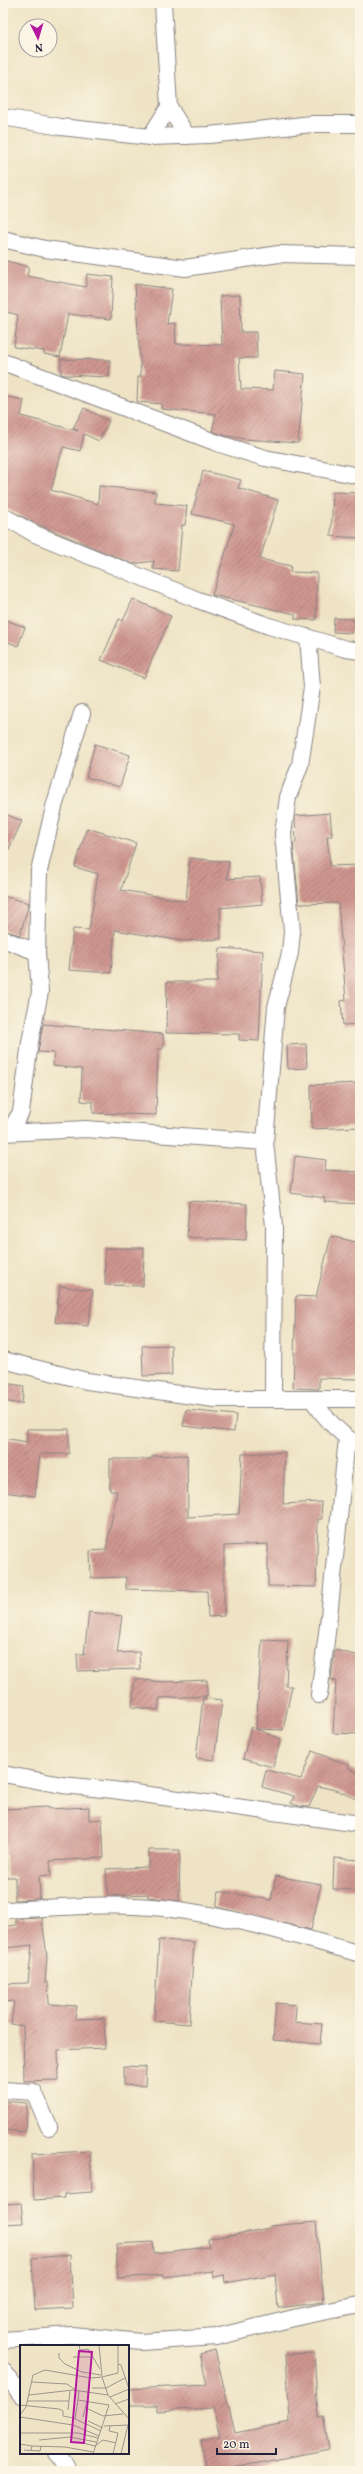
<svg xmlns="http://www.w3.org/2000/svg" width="363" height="2474" font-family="Vollkorn,serif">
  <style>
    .building { fill: url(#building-hatch) }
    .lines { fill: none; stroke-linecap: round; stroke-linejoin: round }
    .minor-casing { stroke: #888280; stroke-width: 18 }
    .minor { stroke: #fff; stroke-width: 16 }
    .inset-road { fill: none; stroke: #9c968d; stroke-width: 1 }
    .view { fill: #b5179e; fill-opacity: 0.15; stroke: #b5179e; stroke-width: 2 }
    .inset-edge { fill: none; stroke: #22223b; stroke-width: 2 }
  </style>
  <defs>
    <pattern id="building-hatch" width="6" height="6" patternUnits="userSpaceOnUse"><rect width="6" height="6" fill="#cf9690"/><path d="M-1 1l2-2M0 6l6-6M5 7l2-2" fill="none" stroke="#a87a77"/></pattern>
  </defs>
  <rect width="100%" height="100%" fill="#fcf5e5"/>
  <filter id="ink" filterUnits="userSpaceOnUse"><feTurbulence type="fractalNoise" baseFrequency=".025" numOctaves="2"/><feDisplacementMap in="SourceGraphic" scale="8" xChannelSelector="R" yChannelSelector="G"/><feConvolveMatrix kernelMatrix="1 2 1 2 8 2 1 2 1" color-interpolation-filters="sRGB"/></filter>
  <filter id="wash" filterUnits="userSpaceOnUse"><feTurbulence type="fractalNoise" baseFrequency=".012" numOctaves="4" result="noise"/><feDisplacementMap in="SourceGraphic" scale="16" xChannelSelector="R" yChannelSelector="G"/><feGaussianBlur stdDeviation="0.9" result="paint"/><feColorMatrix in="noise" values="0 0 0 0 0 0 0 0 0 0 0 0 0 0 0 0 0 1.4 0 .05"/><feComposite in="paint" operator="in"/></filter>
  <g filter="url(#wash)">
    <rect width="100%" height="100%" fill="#eee3c4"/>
    <g id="blocks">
      <!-- building -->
      <g class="building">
        <polygon points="3,260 29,267 27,276 86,287 87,274 113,277 111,319 68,314 60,357 44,354 44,351 14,347 18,315 3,311"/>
        <polygon points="135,284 172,289 167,324 175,323 176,344 222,345 220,296 240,295 241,332 256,332 257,358 239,358 241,389 273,390 275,371 305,374 298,443 245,439 222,435 212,431 216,414 161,409 162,404 137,402 138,377 141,377"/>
        <polygon points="61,359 110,360 109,377 65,375 61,374"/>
        <polygon points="3,396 24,400 21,416 78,431 73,428 84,408 109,421 99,441 84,434 80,451 63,447 51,490 98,504 99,486 156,492 155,503 187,506 185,525 182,525 178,571 153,569 154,561 133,564 39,525 3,507"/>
        <polygon points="203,471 241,480 238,488 278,500 260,559 291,566 290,572 317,573 316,620 295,619 295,614 212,595 234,526 234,524 192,514"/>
        <polygon points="333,492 360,493 360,538 331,536"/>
        <polygon points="133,599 171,616 144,678 101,660 119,619 123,621"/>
        <polygon points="334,618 353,619 352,633 333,632"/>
        <polygon points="3,619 25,627 18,646 3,640"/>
        <polygon points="95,744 130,755 120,787 86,777"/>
        <polygon points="3,813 22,821 3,862"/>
        <polygon points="330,813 332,836 327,836 330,866 360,865 360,1024 343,1025 341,1001 346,1000 338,903 299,904 293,843 296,843 295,816"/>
        <polygon points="87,828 136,843 121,890 186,901 190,858 229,862 227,879 260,877 262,904 220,908 221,939 183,941 115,930 111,973 69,970 73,929 89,930 98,874 75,867"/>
        <polygon points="3,896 29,903 20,935 3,930"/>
        <polygon points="220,948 263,951 259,1041 239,1040 239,1034 166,1033 167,982 217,982"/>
        <polygon points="43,1024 163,1034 163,1049 158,1049 156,1115 93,1113 93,1102 81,1101 82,1069 53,1066 54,1053 38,1052"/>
        <polygon points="306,1044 307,1068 288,1069 287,1045"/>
        <polygon points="360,1083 360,1127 312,1129 311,1085"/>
        <polygon points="295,1156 326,1160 325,1170 360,1172 360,1204 324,1202 325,1198 291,1193"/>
        <polygon points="189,1201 247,1204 246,1240 187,1237"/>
        <polygon points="331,1236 360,1243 360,1379 319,1378 319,1389 293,1388 296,1296 316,1297"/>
        <polygon points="105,1248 144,1248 143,1286 105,1285"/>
        <polygon points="60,1286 93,1290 88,1326 55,1322"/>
        <polygon points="171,1345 172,1375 143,1376 142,1346"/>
        <polygon points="3,1383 24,1386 22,1404 3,1401"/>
        <polygon points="186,1410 236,1415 234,1432 183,1426"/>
        <polygon points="27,1429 69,1429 69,1454 40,1454 35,1496 3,1492 3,1438 27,1442"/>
        <polygon points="285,1452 283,1504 321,1502 322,1519 318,1519 316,1587 268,1586 268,1544 224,1546 224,1616 208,1617 207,1591 126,1589 126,1577 91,1578 90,1551 106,1550 117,1491 110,1491 110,1459 152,1459 152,1456 187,1455 188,1517 239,1514 242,1454"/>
        <polygon points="89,1612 122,1616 117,1653 139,1652 140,1669 78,1671 77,1654 84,1654"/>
        <polygon points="262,1640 288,1641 286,1686 292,1686 283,1730 256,1729"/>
        <polygon points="335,1650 360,1656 360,1734 333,1733 336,1681 331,1680"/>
        <polygon points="135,1679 162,1682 207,1680 207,1696 160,1698 158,1710 132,1707"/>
        <polygon points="203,1698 222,1700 214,1760 196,1758"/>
        <polygon points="251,1727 281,1739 273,1767 243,1759"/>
        <polygon points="312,1751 349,1765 349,1768 360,1774 360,1801 339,1791 318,1786 309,1807 299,1806 291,1803 294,1796 262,1787 266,1770 301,1779"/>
        <polygon points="49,1807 49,1809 89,1807 89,1820 102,1819 104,1858 50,1861 51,1875 39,1876 40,1899 15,1900 15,1877 7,1877 5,1842 3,1842 3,1809"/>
        <polygon points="149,1850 180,1850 179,1901 148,1897 148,1894 108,1896 106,1869 149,1867"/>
        <polygon points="334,1858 360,1860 360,1890 333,1889"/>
        <polygon points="276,1876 321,1884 311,1930 216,1907 219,1891 271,1900"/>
        <polygon points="42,1918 47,1957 45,1982 48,1982 49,2004 77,2006 75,2019 104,2018 105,2048 58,2050 59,2080 24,2081 23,2026 11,2024 14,2001 3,2002 3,1984 28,1983 32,1945 6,1948 3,1927 16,1925 16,1919"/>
        <polygon points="159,1940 194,1942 189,2024 154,2021"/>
        <polygon points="276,2003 296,2005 295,2022 322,2024 320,2044 273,2040"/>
        <polygon points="124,2066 146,2067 145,2086 124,2085"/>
        <polygon points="4,2101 27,2103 25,2132 3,2130"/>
        <polygon points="90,2151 92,2192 64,2194 64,2198 34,2200 32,2154"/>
        <polygon points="21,2203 23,2223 3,2224 3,2204"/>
        <polygon points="316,2222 324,2302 278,2308 275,2274 225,2283 224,2275 214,2277 213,2271 163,2277 163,2275 118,2278 116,2244 153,2242 154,2253 209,2247 208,2239 270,2228 270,2226"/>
        <polygon points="70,2255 73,2308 35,2310 32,2258"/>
        <polygon points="215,2350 235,2433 290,2422 286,2354 314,2353 318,2417 323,2416 329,2449 233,2468 233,2471 207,2471 201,2440 220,2436 213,2408 157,2411 157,2405 128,2405 128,2389 207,2385 200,2354"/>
      </g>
    </g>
  </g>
  <g filter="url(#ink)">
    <use href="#blocks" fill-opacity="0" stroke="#888280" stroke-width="1"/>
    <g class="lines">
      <defs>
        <g id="minor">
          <polyline points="163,3 169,107 187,136"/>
          <polyline points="3,117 61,127 150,137 209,135 312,124 360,124"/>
          <polyline points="150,137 169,107"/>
          <polyline points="3,239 45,249 185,268 279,254 360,256"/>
          <polyline points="3,362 220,444 265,458 360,476"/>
          <polyline points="3,516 35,534 198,600 269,626 346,649 360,651"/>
          <polyline points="3,939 37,952"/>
          <polyline points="9,1132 21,1112 30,1042 40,992 37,952 39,871 54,807 82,713"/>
          <polyline points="3,1133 86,1129 265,1142 274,1226 273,1399"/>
          <polyline points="265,1142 276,1007 290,953 292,931 283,834 288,797 300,765 312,687 308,637"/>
          <polyline points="3,1360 87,1381 214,1399 360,1399"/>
          <path d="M 312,1399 C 325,1418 340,1435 360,1446"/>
          <polyline points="319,1695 329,1617 347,1438"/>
          <polyline points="3,1774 62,1785 113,1790 360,1824"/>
          <path d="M 3,1910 C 56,1908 111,1902 164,1908 C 232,1916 295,1935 360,1954"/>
          <polyline points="3,2090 34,2092 49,2127"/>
          <polyline points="3,2340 72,2335 141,2342 216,2337 302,2316 360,2305"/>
          <polyline points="3,2370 21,2395"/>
          <polyline points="57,2453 69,2471"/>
        </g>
      </defs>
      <!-- minor casing -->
      <use href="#minor" class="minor-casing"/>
      <!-- minor -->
      <use href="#minor" class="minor"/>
    </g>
  </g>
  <!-- overview -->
  <g transform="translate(20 2345)">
    <rect width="109" height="109" fill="#eee3c4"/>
    <path class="inset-road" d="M 59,0 L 60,5 L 68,4 L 80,24M 79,0 L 82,31M 39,8 L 39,13 L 45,19 L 62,27 L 81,30M 53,12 L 72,12M 98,19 L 101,20 L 109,44M 82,32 L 98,28 L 98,0M 11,37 L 47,39 L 57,46M 72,43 L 86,43 L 105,33M 59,46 L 58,55 L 89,60 L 73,109M 9,50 L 53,45 L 88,50M 90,52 L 109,44M 7,56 L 49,56M 95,59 L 109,54M 0,60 L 39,64 L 43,66 L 43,71 L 53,73 L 81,86M 66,63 L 83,71 L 103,69M 48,65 L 50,46M 0,70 L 6,62 L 13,30 L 25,25 L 71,33 L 82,32 L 88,50 L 109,74M 0,72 L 53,80 L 79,91M 63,72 L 67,56M 55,74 L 58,55M 68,76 L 83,83M 84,81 L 109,80M 90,81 L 89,86 L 98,88 L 93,109M 0,88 L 58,88 L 78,93M 19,95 L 50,92 L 76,97M 63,98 L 75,101M 0,99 L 12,101M 75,101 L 83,95 L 96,98M 4,105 L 20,106 L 21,101M 11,105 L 12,101 L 45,102 L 73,107M 101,109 L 108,80"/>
    <path class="view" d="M 59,6 L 72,7 L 64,98 L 51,97 Z"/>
    <rect width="109" height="109" class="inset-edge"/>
  </g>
  <!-- margin -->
  <rect width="363" height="2474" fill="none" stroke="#fcf5e5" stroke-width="16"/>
  <!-- north arrow -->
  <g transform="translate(38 38) rotate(175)"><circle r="19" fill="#fcf5e5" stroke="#a5a1a1"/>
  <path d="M0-3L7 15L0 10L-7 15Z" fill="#b5179e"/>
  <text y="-6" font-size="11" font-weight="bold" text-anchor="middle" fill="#22223b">N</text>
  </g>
  <!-- scale -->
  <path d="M217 2448v6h59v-6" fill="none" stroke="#22223b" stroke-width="2"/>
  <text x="223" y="2448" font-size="12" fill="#22223b" stroke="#fcf5e5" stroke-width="3" paint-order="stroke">20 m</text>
</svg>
